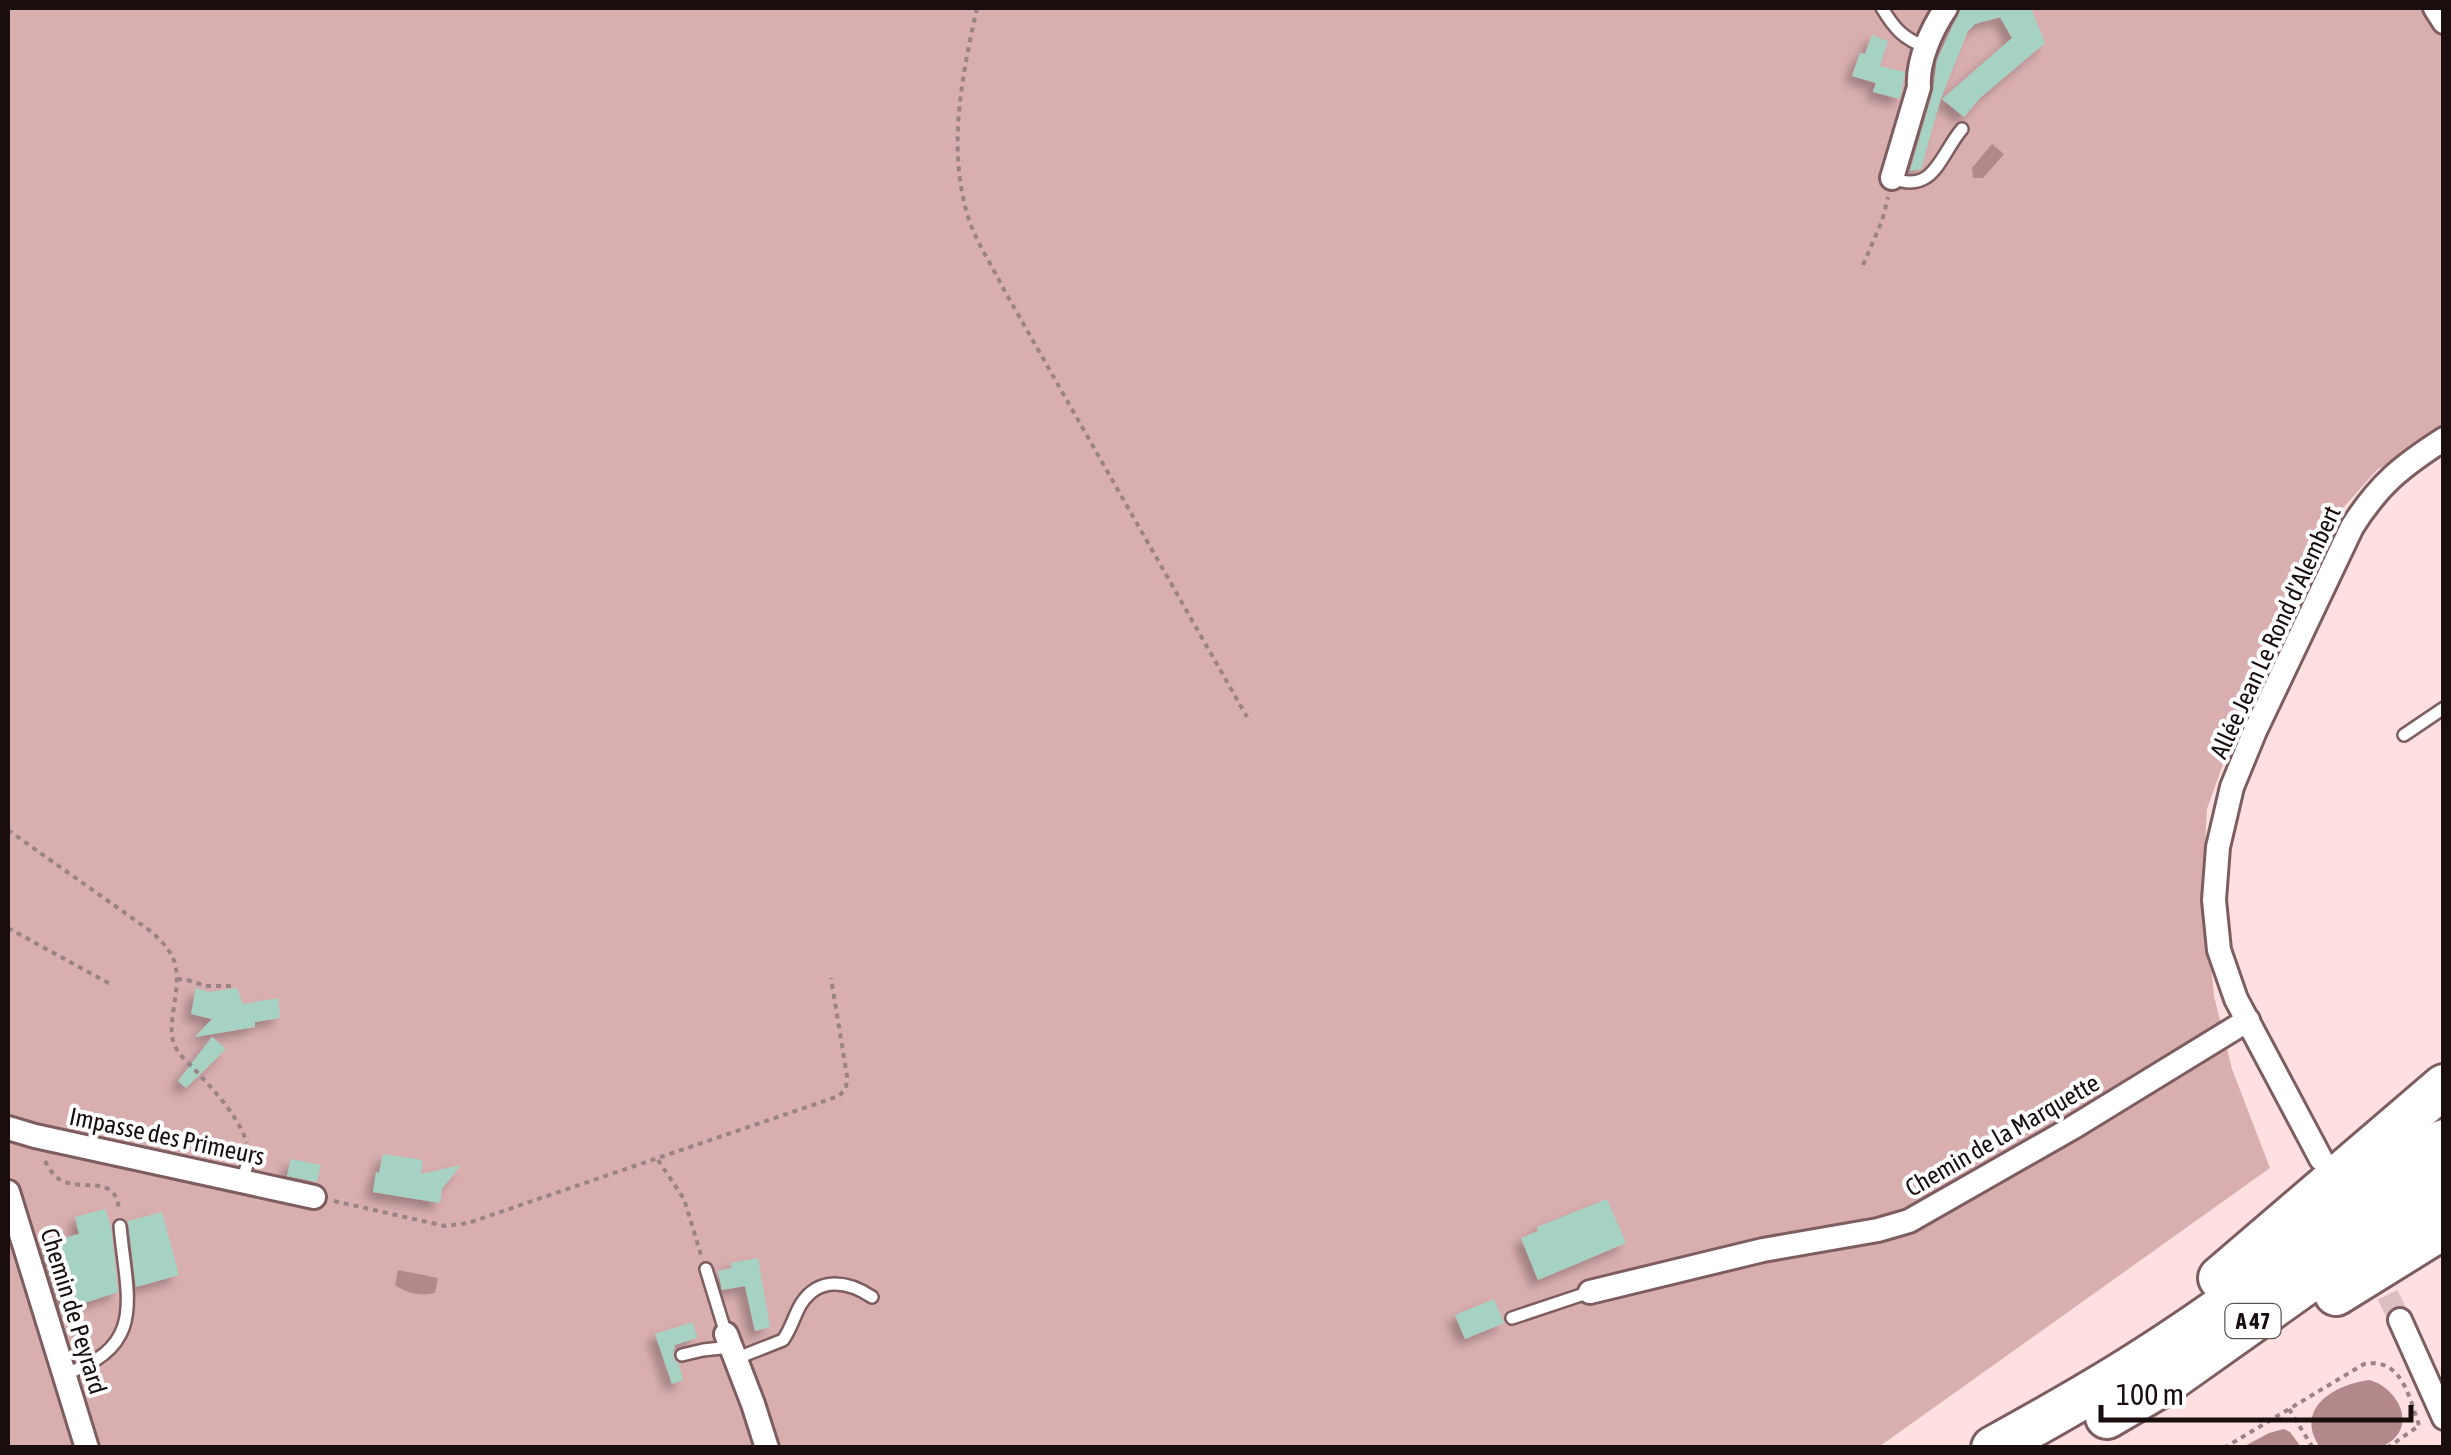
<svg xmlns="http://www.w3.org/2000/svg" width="2451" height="1455" font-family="'Asap Condensed',sans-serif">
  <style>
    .green { fill: #d9aeaf }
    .water { fill: #b2888a }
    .building { fill: #a6d2c3; filter: url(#shadow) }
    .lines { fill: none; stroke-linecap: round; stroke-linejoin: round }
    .minor-tunnel { stroke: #dcc0c1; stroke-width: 22; stroke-dasharray: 22 11; stroke-linecap: butt }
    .service-casing { stroke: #7d5d5f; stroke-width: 16 }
    .minor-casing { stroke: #7d5d5f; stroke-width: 28 }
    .motorway-casing { stroke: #7d5d5f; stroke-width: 48 }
    .path { stroke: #9a8384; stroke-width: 4; stroke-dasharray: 5 5; stroke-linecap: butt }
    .service { stroke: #fff; stroke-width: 11 }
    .minor { stroke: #fff; stroke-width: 22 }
    .motorway { stroke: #fff; stroke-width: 42 }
    .labels { text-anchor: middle; stroke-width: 8; stroke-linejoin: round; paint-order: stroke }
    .shield { fill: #fff; stroke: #5e5656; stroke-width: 2.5 }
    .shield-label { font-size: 22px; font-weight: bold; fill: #190d0d }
    .street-label { font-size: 25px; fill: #190d0d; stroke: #fff }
  </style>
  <defs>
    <filter id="shadow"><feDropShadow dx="-7" dy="7" stdDeviation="5" flood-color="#0004"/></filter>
  </defs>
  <rect width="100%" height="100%" fill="#ffe0e1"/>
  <!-- green -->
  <polygon class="green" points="8,8 2443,8 2443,427 2377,470 2334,518 2242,711 2207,809 2203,883 2214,996 2232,1069 2270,1168 1880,1446 1867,1448 8,1448"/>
  <!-- water -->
  <g class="water">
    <polygon points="1992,144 2004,154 1983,178 1973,178 1972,168"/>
    <path d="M 398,1270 L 438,1278 L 435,1293 C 420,1296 408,1294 395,1285 Z"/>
    <path d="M 2369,1380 C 2398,1387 2419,1428 2385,1445 C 2371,1452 2337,1448 2320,1447 C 2294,1409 2333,1385 2369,1380 Z"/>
    <polygon points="2284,1429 2290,1432 2301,1447 2243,1447 2269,1433"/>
  </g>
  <!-- building -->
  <g class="building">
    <polygon points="1961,8 2031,8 2045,43 1980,98 1964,117 1942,99 2012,38 2000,17 1975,24 1968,31 1941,98 1921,169 1910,171 1933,91 1937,60"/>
    <polygon points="1872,35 1888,41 1880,66 1905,72 1900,99 1873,92 1876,83 1852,76 1860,53 1865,54"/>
    <polygon points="196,988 209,992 237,988 243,1004 278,998 280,1018 255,1022 255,1027 195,1037 212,1019 191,1014"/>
    <polygon points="212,1037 226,1049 186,1088 178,1081"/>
    <polygon points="383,1154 423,1160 421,1174 461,1165 442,1189 440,1203 373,1192 376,1172 379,1173"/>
    <polygon points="291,1159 321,1165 317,1182 287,1176"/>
    <polygon points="1607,1199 1626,1243 1538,1280 1521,1238 1538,1231 1537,1227"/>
    <polygon points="105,1209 111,1226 118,1292 63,1310 43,1244 79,1234 75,1217"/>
    <polygon points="162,1212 179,1275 136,1287 128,1221"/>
    <polygon points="758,1258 770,1327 755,1331 745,1286 722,1290 718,1271 732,1268 731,1263"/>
    <polygon points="1494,1299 1504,1323 1465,1339 1455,1315"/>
    <polygon points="693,1322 697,1338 675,1345 673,1353 675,1361 679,1364 683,1380 672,1384 655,1334"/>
  </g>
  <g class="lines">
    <!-- minor-tunnel -->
    <polyline class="minor-tunnel" points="2373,1265 2400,1320"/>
    <defs>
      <g id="service">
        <path d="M 1882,8 C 1894,28 1904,40 1927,47"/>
        <path d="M 1892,178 C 1934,195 1940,155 1962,129"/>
        <polyline points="2404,735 2444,708"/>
        <polyline points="239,1180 245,1172 249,1158"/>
        <polyline points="706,1269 726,1334"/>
        <polyline points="1512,1318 1590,1292"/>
        <polyline points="682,1355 703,1350 731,1347"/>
        <path d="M 735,1359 L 783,1340 C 791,1329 794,1316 801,1304 C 819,1276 848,1281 872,1297"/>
        <path d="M 64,1374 C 149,1347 126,1296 120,1226"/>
      </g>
      <g id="minor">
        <polyline points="2435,8 2444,22"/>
        <path d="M 1892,178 L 1919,87 C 1917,60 1932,29 1946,8"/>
        <polyline points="8,1128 35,1136 314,1197"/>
        <path d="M 2321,1159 L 2236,999 L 2219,950 L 2214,900 L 2218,847 L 2232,787 L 2255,731 L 2352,527 C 2379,484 2402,466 2444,439"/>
        <polyline points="8,1192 87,1448"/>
        <polyline points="1590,1292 1763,1250 1878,1230 1909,1221 2072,1128 2248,1020"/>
        <polyline points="2400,1320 2444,1418"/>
        <polyline points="726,1334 753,1404 767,1448"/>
      </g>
      <g id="motorway">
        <polyline points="2220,1278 2444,1086"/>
        <polyline points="2336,1294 2444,1227"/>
        <polyline points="2107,1417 2165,1383 2444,1185"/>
        <path d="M 1993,1448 C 2042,1421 2092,1393 2139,1363 C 2245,1296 2344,1217 2444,1141"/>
      </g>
    </defs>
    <!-- service casing -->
    <use href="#service" class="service-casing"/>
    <!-- minor casing -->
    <use href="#minor" class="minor-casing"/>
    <!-- motorway casing -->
    <use href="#motorway" class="motorway-casing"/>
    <!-- path -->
    <g class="path">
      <path d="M 977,8 C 962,77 947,147 968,217 C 976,242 992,265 1003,288 L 1247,717"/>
      <polyline points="1863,265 1882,221 1888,197"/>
      <path d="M 8,830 L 149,930 C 182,957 179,973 173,1013 C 172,1023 170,1033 174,1044 C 178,1055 190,1064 198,1073 C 218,1095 237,1115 247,1143"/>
      <polyline points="8,928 112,985"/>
      <polyline points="177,979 187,980 206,986 231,986"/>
      <polyline points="658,1160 684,1199 701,1255"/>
      <path d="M 45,1161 C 49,1168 54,1177 61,1180 C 82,1192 117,1173 119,1211"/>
      <polyline points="334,1201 445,1226 468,1223 839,1096 846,1088 847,1076 831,978"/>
      <polyline points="2289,1409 2313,1448"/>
      <path d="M 2224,1448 L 2364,1364 C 2402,1357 2409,1397 2419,1425"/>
      <polyline points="2387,1448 2420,1425"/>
    </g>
    <!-- service -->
    <use href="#service" class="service"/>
    <!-- minor -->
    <use href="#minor" class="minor"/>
    <!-- motorway -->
    <use href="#motorway" class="motorway"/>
  </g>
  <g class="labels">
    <!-- shield labels -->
    <rect class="shield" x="2225.5" y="1304" width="55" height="34" rx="8"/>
    <g class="shield-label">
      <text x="2253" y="1329">A 47</text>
    </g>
    <!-- street labels -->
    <g class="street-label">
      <text transform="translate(2275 632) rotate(-65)" y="9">Allée Jean Le Rond d'Alembert</text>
      <text transform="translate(2002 1135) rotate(-30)" y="9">Chemin de la Marquette</text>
      <text transform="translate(167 1136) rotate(12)" y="9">Impasse des Primeurs</text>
      <text transform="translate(74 1311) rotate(73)" y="9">Chemin de Peyrard</text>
    </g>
  </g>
  <!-- border -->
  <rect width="2451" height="1455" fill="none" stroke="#190d0d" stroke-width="20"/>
  <!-- scale -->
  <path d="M2101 1405v15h310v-15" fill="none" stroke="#190d0d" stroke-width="5"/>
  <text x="2116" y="1405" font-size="30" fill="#190d0d" stroke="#ffffff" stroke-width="8" paint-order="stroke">100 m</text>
</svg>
